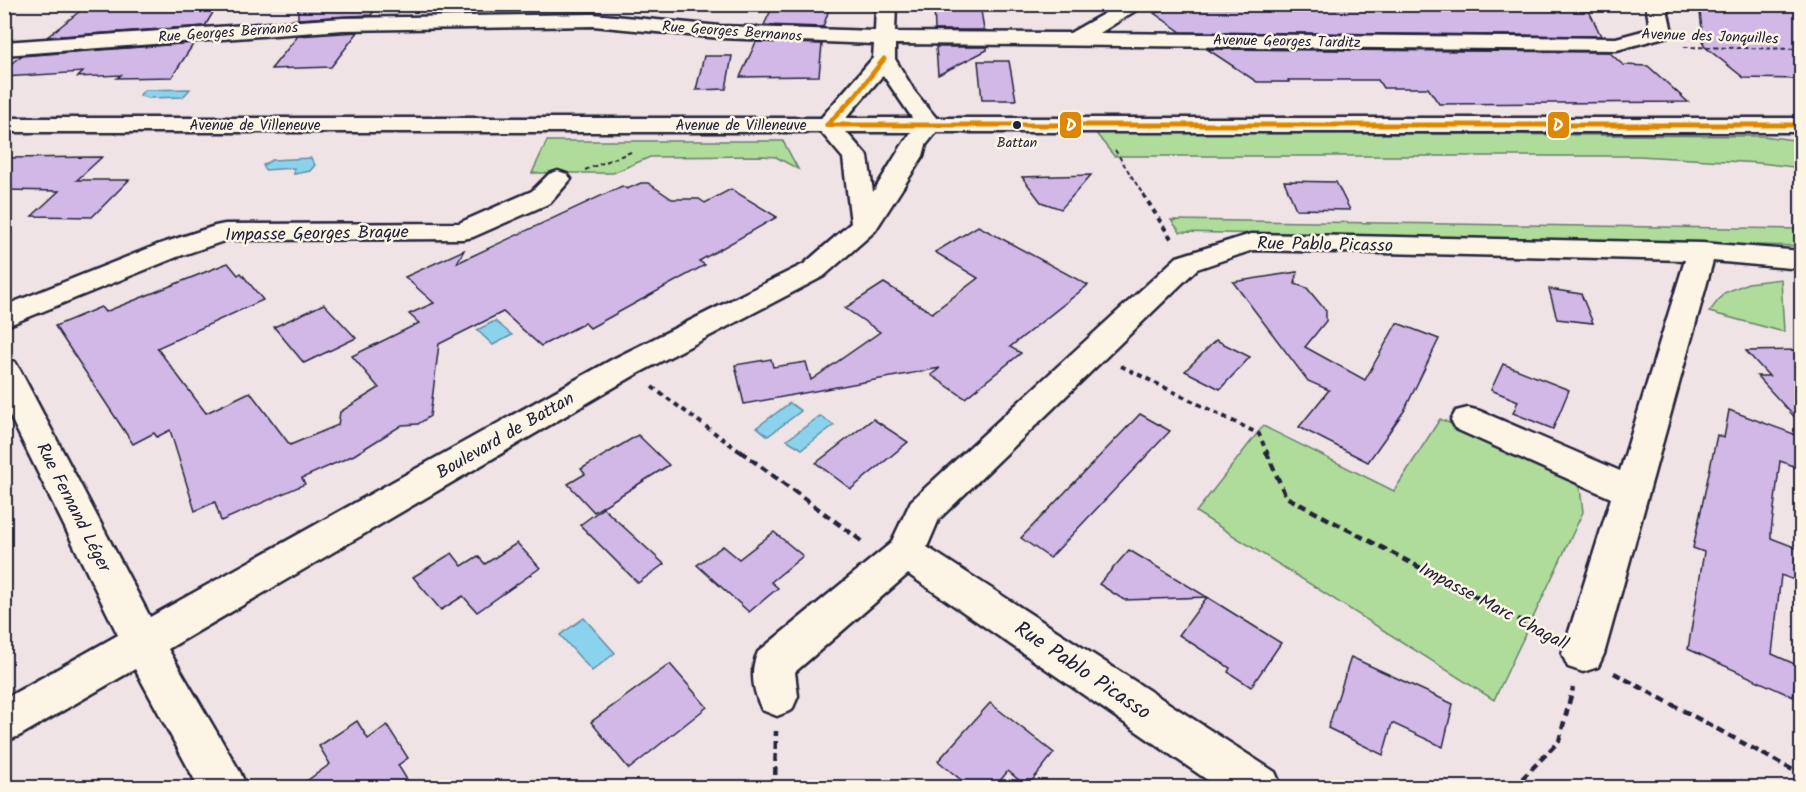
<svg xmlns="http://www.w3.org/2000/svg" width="1806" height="792" font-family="Kalam,sans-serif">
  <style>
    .green { fill: #afdc9b; stroke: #687f6b; stroke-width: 1.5 }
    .water { fill: #8bd3ec; stroke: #618ca5; stroke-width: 1.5 }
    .building { fill: #d2b8e7; stroke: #22223b; stroke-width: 1.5 }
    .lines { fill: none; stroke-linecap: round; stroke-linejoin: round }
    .minor-casing { stroke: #22223b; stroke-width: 5 }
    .secondary-casing { stroke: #22223b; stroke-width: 5 }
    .path-far2 { stroke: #22223b; stroke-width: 2; stroke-dasharray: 4.5 3; stroke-linecap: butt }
    .path-far1 { stroke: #22223b; stroke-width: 4; stroke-dasharray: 5 4.5; stroke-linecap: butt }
    .path { stroke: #22223b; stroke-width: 4.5; stroke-dasharray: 8 5; stroke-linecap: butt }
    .minor { fill: #fcf5e5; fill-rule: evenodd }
    .secondary { fill: #fcf5e5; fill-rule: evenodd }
    .bus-1-casing { stroke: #fcf5e5; stroke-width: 8 }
    .bus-1 { stroke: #dc8706; stroke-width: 5 }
    .bus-dot { fill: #22223b; stroke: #fcf5e5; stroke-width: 2 }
    .labels { text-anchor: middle; stroke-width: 5; stroke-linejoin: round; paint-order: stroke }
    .far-bus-label { font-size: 14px; fill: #22223b; stroke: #fcf5e5 }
    .far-street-label { font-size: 15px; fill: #22223b; stroke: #fcf5e5 }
    .street-label { font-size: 18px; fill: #22223b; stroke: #fcf5e5 }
    .near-street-label { font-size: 21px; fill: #22223b; stroke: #fcf5e5 }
    .line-badge { stroke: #fcf5e5; stroke-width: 2 }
    .badge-label { font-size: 16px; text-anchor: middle; font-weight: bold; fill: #fff }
  </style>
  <rect width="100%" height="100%" fill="#efe3e6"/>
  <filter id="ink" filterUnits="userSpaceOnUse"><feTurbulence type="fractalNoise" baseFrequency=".0167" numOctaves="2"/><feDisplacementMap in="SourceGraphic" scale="12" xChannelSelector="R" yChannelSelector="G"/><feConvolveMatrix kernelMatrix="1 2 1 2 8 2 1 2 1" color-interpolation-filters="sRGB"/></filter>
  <g filter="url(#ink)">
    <!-- green -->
    <g class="green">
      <polygon points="1095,132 1763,136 1801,141 1801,168 1760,163 1639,156 1114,156"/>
      <polygon points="547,141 783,141 798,169 776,157 762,156 650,157 613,173 532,173"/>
      <polygon points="1171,220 1801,229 1802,246 1180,232"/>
      <polygon points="1781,279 1784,332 1709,312 1724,293 1748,283"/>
      <polygon points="1440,419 1563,472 1580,488 1583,512 1494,700 1196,512 1263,426 1394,491"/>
    </g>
    <!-- water -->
    <g class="water">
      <polygon points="190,89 183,97 148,98 140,95 144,90"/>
      <polygon points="311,158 315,165 310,171 294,174 294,168 265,170 263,165 272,160"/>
      <polygon points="495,321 512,335 493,345 477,330"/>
      <polygon points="790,403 801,411 768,436 757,427"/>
      <polygon points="820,416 834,425 802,449 787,440"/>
      <polygon points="584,618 615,653 592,671 560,635"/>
    </g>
    <!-- building -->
    <g class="building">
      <polygon points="89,4 218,4 205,26 47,37"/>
      <polygon points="298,4 379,4 371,15 298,19"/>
      <polygon points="774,4 831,4 823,27 764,25"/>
      <polygon points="934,4 980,4 984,30 935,30"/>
      <polygon points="1192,4 1529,7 1554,10 1553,7 1589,11 1601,36 1181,32 1154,13"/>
      <polygon points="1699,4 1802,4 1802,79 1744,78 1704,46"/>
      <polygon points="358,32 331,67 271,69 298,36"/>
      <polygon points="756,42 822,44 819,76 740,77"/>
      <polygon points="194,43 172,77 117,78 121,75 78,77 83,72 4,77 4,69 21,56"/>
      <polygon points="936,47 987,47 987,50 938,75"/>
      <polygon points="1207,49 1609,52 1623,65 1648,66 1688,102 1439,104 1428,88 1383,88 1378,80 1288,80 1289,82 1257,82"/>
      <polygon points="704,56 732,56 726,89 696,90"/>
      <polygon points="978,61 1009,61 1016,100 982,100"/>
      <polygon points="102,157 77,180 129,180 92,217 32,216 59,191 4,190 4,158"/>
      <polygon points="1091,175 1061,209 1041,202 1022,177"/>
      <polygon points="1284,181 1336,182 1350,210 1296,209"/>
      <polygon points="641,183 648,183 672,199 699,199 705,203 731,189 777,217 699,261 705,265 590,328 585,323 541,346 503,312 439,344 430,416 418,424 402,425 354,455 302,478 305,484 221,521 215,502 195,511 170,430 157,437 154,433 133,444 55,326 101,307 105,312 228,263 238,275 241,273 263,300 157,348 206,413 250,392 290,445 338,425 340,412 379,388 352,356 419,323 409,314 434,303 405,277 464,250 457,263 622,186 627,189"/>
      <polygon points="978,226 1088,285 1010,347 1021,353 965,398 931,375 940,368 744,404 735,365 771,359 773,367 806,362 811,380 880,332 845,308 884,283 932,313 978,278 935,252"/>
      <polygon points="1297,272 1295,284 1307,288 1326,311 1326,321 1305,347 1365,380 1397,323 1439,339 1404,411 1368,462 1299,427 1329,390 1308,381 1233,282"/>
      <polygon points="1549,289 1581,294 1593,323 1557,319"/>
      <polygon points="324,304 356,338 304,363 274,327"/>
      <polygon points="1216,340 1250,357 1220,389 1185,371"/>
      <polygon points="1802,350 1802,425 1757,376 1769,376 1746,351"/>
      <polygon points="1503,364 1569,390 1553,429 1513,413 1518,401 1491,390"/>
      <polygon points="1729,410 1802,437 1802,469 1780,461 1771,532 1771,538 1802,550 1802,583 1781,575 1772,654 1797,665 1793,697 1688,649 1704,552 1693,548 1717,435 1724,438"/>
      <polygon points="1140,414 1170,431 1050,558 1021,538"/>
      <polygon points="873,419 908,442 851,489 816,463"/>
      <polygon points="638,435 669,465 594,512 568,484 585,474 581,469"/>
      <polygon points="603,508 664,564 638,583 580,525"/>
      <polygon points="774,532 803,556 771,582 778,588 749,612 697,565 723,546 739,559"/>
      <polygon points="517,543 540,568 477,612 463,596 441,610 413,577 452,553 462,566 478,556 485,564"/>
      <polygon points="1129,550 1207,597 1124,600 1099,584"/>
      <polygon points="1207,597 1281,643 1251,687 1228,672 1230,668 1179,635"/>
      <polygon points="1351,657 1453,704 1443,747 1392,723 1383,755 1328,728"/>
      <polygon points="670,664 707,707 629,769 591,722"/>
      <polygon points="990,703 1054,753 1027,787 1008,771 994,788 971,788 938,761"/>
      <polygon points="357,721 368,739 387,725 408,758 398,765 412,788 297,788 330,764 319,746"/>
    </g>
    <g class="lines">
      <defs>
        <g id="minor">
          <path d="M 876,4 L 896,4 L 895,32 L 1070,33 L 1121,4 L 1146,4 L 1100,33 L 1616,38 L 1650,29 L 1646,4 L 1666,4 L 1672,32 L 1668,36 L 1617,50 L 895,44 L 895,59 L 915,92 L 942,125 L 926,145 L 923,156 L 875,231 L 824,276 L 635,375 L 168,649 L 240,772 L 247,788 L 199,788 L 135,669 L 19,736 L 4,742 L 4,699 L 118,635 L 4,404 L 4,359 L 15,362 L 20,370 L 150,617 L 613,359 L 804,264 L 851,223 L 843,158 L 815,125 L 873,58 L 874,44 L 720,38 L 593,26 L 343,30 L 4,55 L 4,42 L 343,18 L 593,14 L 720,26 L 875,31 ZM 883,75 L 917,125 C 900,145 888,170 873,192 L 868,157 L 840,125 Z"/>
          <polygon points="558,171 567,174 571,179 550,203 473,237 463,239 227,240 177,257 4,327 4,306 157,245 215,226 225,224 459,223 532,191 549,174"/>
          <path d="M 1251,234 L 1702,243 L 1802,251 L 1802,269 L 1713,261 L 1604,654 L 1598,667 L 1583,672 L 1568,667 L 1562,654 L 1611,498 L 1456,429 L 1451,420 L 1456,411 L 1468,408 L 1480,411 L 1620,471 L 1685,260 L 1253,250 L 1197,269 L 939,519 L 927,547 L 1275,772 L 1282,788 L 1219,788 L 908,574 L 795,672 L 798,696 L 792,710 L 777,716 L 762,710 C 753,691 749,671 758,652 L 891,543 L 911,501 L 1177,257 Z"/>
        </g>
        <rect id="secondary" x="4" y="118" width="1798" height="14"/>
      </defs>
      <!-- minor casing -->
      <use href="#minor" class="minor-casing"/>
      <!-- secondary casing -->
      <use href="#secondary" class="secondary-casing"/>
      <!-- path-far2 -->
      <g class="path-far2">
        <polyline points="1684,47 1802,49"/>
        <polyline points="1115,150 1144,196"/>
        <polyline points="585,170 631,152"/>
      </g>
      <!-- path-far1 -->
      <g class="path-far1">
        <polyline points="1143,194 1172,240"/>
        <polyline points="1121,366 1259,434 1267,453"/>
        <polyline points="652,387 742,453"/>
      </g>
      <!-- path -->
      <g class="path">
        <polyline points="740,451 863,542"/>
        <polyline points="1266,451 1286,497 1550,636"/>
        <polyline points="1614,673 1802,775"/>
        <polyline points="775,788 776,731"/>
        <polyline points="1513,788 1559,741 1573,688"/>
      </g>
      <!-- minor -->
      <use href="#minor" class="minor"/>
      <!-- secondary -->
      <use href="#secondary" class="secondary"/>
      <defs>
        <g id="bus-1">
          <polyline points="827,125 1802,125"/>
          <polyline points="827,125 855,96 884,59"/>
        </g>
      </defs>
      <!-- bus-1 casing -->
      <use href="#bus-1" class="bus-1-casing"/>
      <!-- bus-1 -->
      <use href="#bus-1" class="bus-1"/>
    </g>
  </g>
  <!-- markers -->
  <circle class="bus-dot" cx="1017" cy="125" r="5"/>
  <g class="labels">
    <!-- far-bus labels -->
    <g class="far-bus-label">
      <text x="1017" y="147">Battan</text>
    </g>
    <!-- far-street labels -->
    <g class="far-street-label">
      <text transform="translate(732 31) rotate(4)" y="5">Rue Georges Bernanos</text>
      <text transform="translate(228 32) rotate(-4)" y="5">Rue Georges Bernanos</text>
      <text transform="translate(1710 36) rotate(2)" y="5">Avenue des Jonquilles</text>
      <text transform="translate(1287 41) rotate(1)" y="5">Avenue Georges Tarditz</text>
      <text x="255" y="130">Avenue de Villeneuve</text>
      <text x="741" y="130">Avenue de Villeneuve</text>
    </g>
    <!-- street labels -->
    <g class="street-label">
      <text transform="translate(317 233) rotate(-1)" y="6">Impasse Georges Braque</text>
      <text transform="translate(1325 244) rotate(1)" y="6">Rue Pablo Picasso</text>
      <text transform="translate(505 435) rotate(-30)" y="6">Boulevard de Battan</text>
      <text transform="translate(74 507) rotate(63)" y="6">Rue Fernand Léger</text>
      <text transform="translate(1494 606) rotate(28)" y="6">Impasse Marc Chagall</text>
    </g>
    <!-- near-street labels -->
    <g class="near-street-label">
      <text transform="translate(1083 670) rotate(34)" y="7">Rue Pablo Picasso</text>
    </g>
  </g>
  <g class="line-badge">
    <rect x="1059" y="111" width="23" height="28" rx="6" fill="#dc8706"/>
    <rect x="1547" y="111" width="23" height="28" rx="6" fill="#dc8706"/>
  </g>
  <g class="badge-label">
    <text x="1071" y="131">D</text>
    <text x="1558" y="131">D</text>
  </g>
  <!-- margin -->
  <rect width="1806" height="792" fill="none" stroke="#fcf5e5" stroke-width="24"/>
  <rect x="12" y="12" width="1782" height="768" fill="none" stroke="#22223b" stroke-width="2" filter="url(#ink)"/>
</svg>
